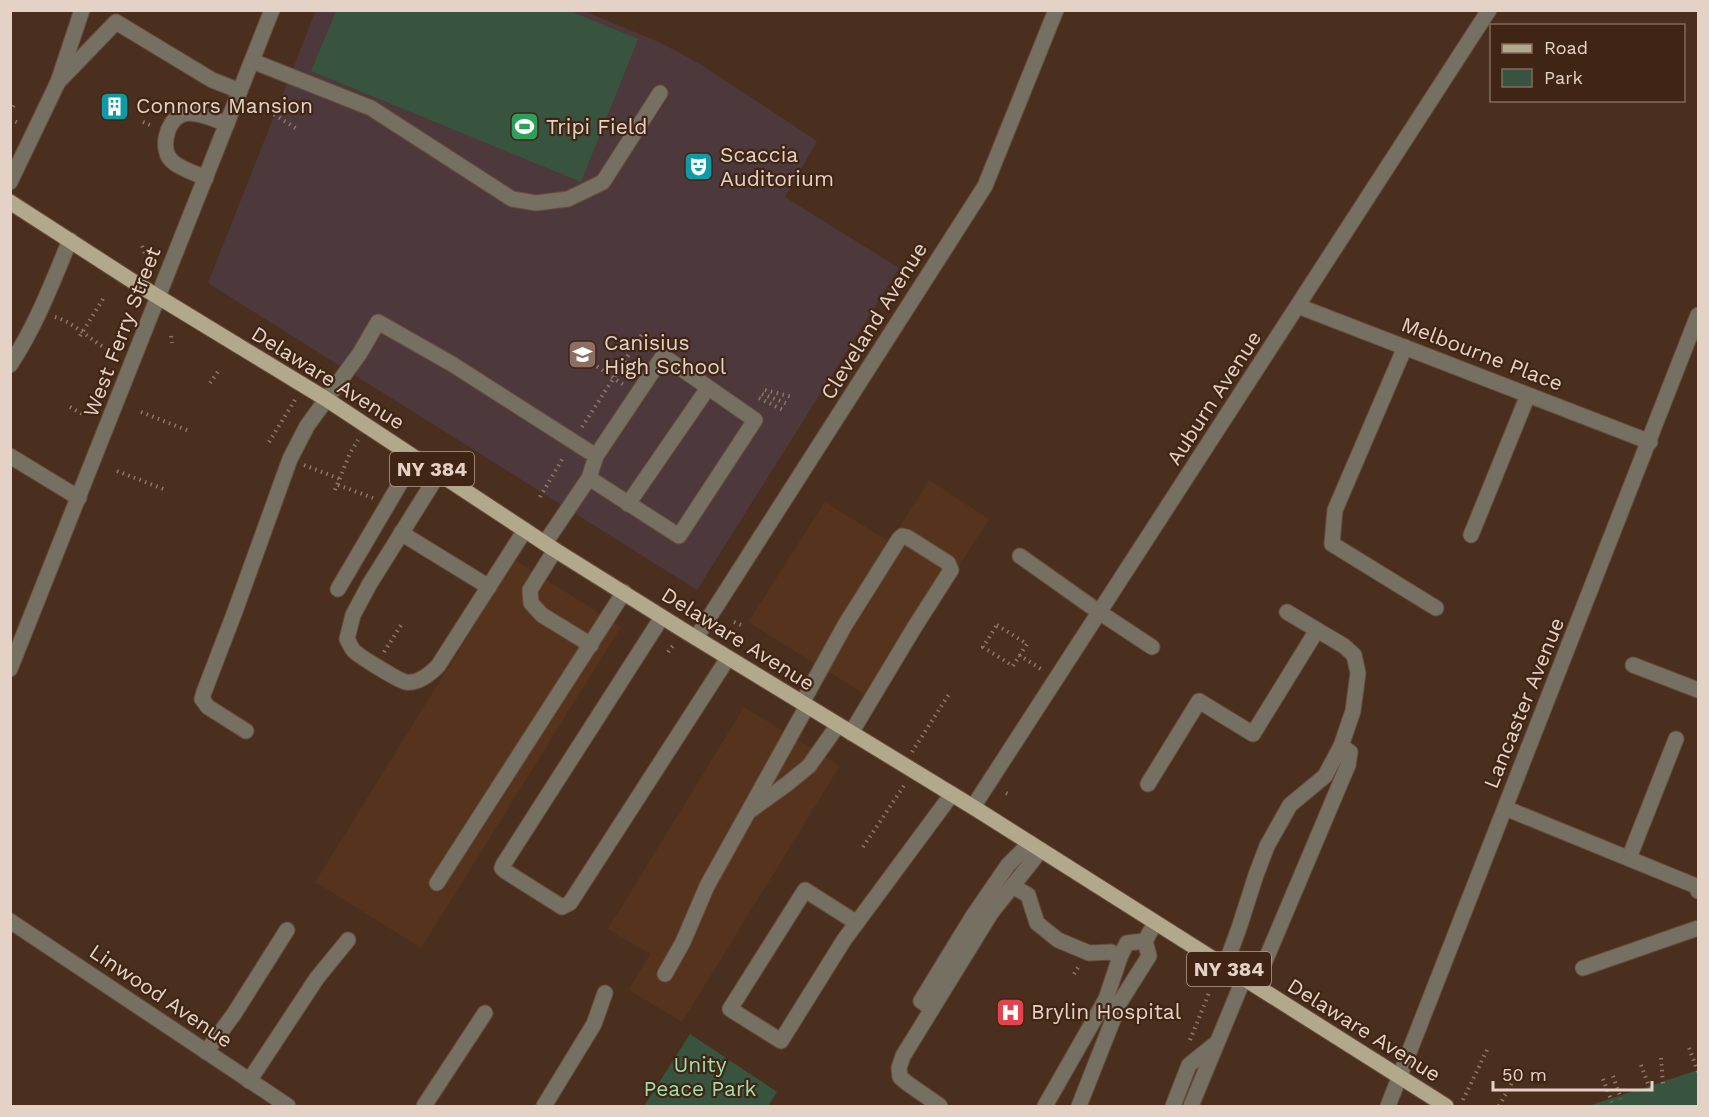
<svg xmlns="http://www.w3.org/2000/svg" width="1709" height="1117" font-family="'Work Sans',sans-serif">
  <style>
    .built { fill: #55331d }
    .education { fill: #4d383b }
    .green { fill: #38543e }
    .lines { fill: none; stroke-linecap: round; stroke-linejoin: round }
    .minor-casing { stroke: #674c3c; stroke-width: 17 }
    .major-casing { stroke: #674c3c; stroke-width: 17 }
    .path { stroke: #8e7668; stroke-width: 4; stroke-dasharray: 1.5 4.5; stroke-linecap: butt }
    .minor { stroke: #757062; stroke-width: 15 }
    .major { stroke: #b2a88b; stroke-width: 15 }
    .labels { text-anchor: middle; stroke-width: 4.5; stroke-linejoin: round; paint-order: stroke }
    .shield { fill: #402514; stroke: #b39e91; stroke-width: 1.5 }
    .shield-label { font-size: 20px; font-weight: bold; fill: #e4d2c7 }
    .poi-label { font-size: 21px; fill: #e4d2c7; stroke: #402514; text-anchor: start }
    .street-label { font-size: 21px; fill: #e4d2c7; stroke: #402514 }
    .park-label { font-size: 21px; fill: #9ddeac; stroke: #402514 }
  </style>
  <rect width="100%" height="100%" fill="#4b2f1e"/>
  <!-- built -->
  <g class="built">
    <polygon points="929,480 989,519 874,700 748,622 825,502 890,542"/>
    <polygon points="515,560 621,627 421,948 315,882"/>
    <polygon points="744,707 840,766 682,1022 629,990 650,954 608,929"/>
  </g>
  <!-- education -->
  <polygon class="education" points="316,10 584,11 659,42 700,64 817,141 785,197 899,268 697,590 208,283"/>
  <!-- green -->
  <g class="green">
    <polygon points="336,11 570,11 638,39 581,182 311,71"/>
    <polygon points="690,1034 777,1092 768,1106 644,1106"/>
    <polygon points="1698,1070 1698,1106 1588,1106"/>
  </g>
  <g class="lines">
    <defs>
      <g id="minor">
        <polyline points="252,61 371,108 512,199 536,203 568,199 603,182 660,93"/>
        <polyline points="58,82 116,22 212,80 240,91"/>
        <path d="M 206,178 C 195,173 180,169 172,161 C 160,150 166,122 181,115 C 194,109 215,120 227,124"/>
        <polyline points="10,182 58,82 82,10"/>
        <polyline points="1298,306 1650,442"/>
        <polyline points="1405,347 1335,510 1332,544 1436,608"/>
        <path d="M 10,365 C 36,326 52,283 70,240"/>
        <polyline points="10,456 79,498"/>
        <path d="M 439,473 L 369,585 L 353,615 L 347,639 C 349,642 351,648 354,651 C 359,656 399,681 406,682 C 418,684 430,674 438,666 L 525,530"/>
        <polyline points="628,504 708,388"/>
        <polyline points="401,533 489,587"/>
        <polyline points="1471,535 1528,395"/>
        <polyline points="545,543 589,478 596,456 663,356 755,420 679,536 589,478"/>
        <polyline points="555,550 530,590 531,603 542,615 591,645"/>
        <polyline points="1020,556 1099,612 1152,647"/>
        <polyline points="338,589 415,458"/>
        <polyline points="662,617 503,865 502,868 505,871 562,907 570,903 728,658"/>
        <polyline points="696,638 985,186 1056,10"/>
        <polyline points="1633,665 1698,690"/>
        <polyline points="10,669 272,10"/>
        <polyline points="802,703 845,625 899,539 902,536 907,537 948,563 951,570 914,628 851,733"/>
        <polyline points="246,731 208,707 202,699 204,692 234,614 290,459 307,426 360,353 378,322 452,364 596,456"/>
        <polyline points="1148,784 1199,701 1253,734 1317,630"/>
        <polyline points="973,807 1489,10"/>
        <polyline points="1505,808 1696,886 1698,891"/>
        <polyline points="751,810 787,784 809,766 838,725"/>
        <polyline points="1629,858 1676,739"/>
        <polyline points="437,883 624,592"/>
        <polyline points="1012,886 1028,895 1037,923 1058,940 1089,953 1111,952 1120,957"/>
        <polyline points="10,921 288,1106"/>
        <polyline points="857,923 805,890 730,1009 781,1041 844,940 952,794"/>
        <polyline points="1225,966 1239,928 1256,875 1267,846 1290,805 1325,776 1341,746 1353,711 1358,673 1354,655 1344,646 1287,612"/>
        <polyline points="1583,968 1698,928"/>
        <polyline points="665,974 683,942 707,886 807,706"/>
        <polyline points="1255,985 1348,765 1350,752 1341,746"/>
        <polyline points="932,1009 921,1001 973,916 1008,865 1030,843"/>
        <polyline points="206,1052 234,1014 287,930"/>
        <polyline points="249,1081 317,978 348,940"/>
        <polyline points="424,1106 485,1013"/>
        <polyline points="544,1106 594,1024 605,993"/>
        <polyline points="940,1106 907,1083 900,1077 899,1068 903,1056 991,913 1041,850"/>
        <polyline points="1045,1106 1106,999 1120,957 1127,943 1145,941"/>
        <polyline points="1079,1106 1120,1002 1149,956 1145,941 1155,923"/>
        <polyline points="1173,1106 1189,1065 1215,1044"/>
        <polyline points="1191,1106 1244,978"/>
        <polyline points="1388,1106 1698,315"/>
      </g>
      <polyline id="major" points="10,202 137,284 326,399 555,550 683,630 973,807 1446,1106"/>
    </defs>
    <!-- minor casing -->
    <use href="#minor" class="minor-casing"/>
    <!-- major casing -->
    <use href="#major" class="major-casing"/>
    <!-- path -->
    <g class="path">
      <polyline points="269,111 297,129"/>
      <polyline points="10,112 14,105"/>
      <polyline points="10,119 21,124"/>
      <polyline points="143,122 152,126"/>
      <polyline points="142,246 145,254"/>
      <path d="M 55,317 C 76,323 91,342 110,350"/>
      <polyline points="80,336 103,299"/>
      <polyline points="171,336 172,343"/>
      <polyline points="592,363 625,386"/>
      <polyline points="210,383 219,370"/>
      <polyline points="765,390 792,397"/>
      <polyline points="762,394 788,404"/>
      <polyline points="759,398 783,410"/>
      <polyline points="70,407 84,415"/>
      <polyline points="141,412 189,431"/>
      <polyline points="582,427 644,331"/>
      <polyline points="269,442 295,400"/>
      <polyline points="304,465 340,479"/>
      <polyline points="117,471 166,490"/>
      <polyline points="338,485 373,498"/>
      <polyline points="335,490 350,453 358,440"/>
      <polyline points="540,497 564,456"/>
      <polyline points="734,622 741,625"/>
      <polygon points="997,625 1027,644 1013,666 983,647"/>
      <polyline points="384,652 403,622"/>
      <polyline points="668,652 674,644"/>
      <polyline points="1019,655 1041,669"/>
      <polyline points="912,752 949,694"/>
      <polyline points="1006,793 1011,795"/>
      <polyline points="863,847 905,784"/>
      <polyline points="1074,974 1079,966"/>
      <polyline points="1190,1040 1209,993"/>
      <polyline points="1689,1048 1698,1072"/>
      <polyline points="1661,1058 1663,1084"/>
      <polyline points="1641,1065 1650,1089"/>
      <polyline points="1613,1076 1621,1099"/>
      <polyline points="1603,1079 1612,1102"/>
      <polyline points="1463,1100 1487,1050"/>
      <polyline points="1499,1106 1521,1066"/>
    </g>
    <!-- minor -->
    <use href="#minor" class="minor"/>
    <!-- major -->
    <use href="#major" class="major"/>
  </g>
  <!-- icons -->
  <defs>
    <symbol id="building-square" viewBox="-11 -11 22 22"><rect x="-9" y="-9" width="18" height="18" rx="4" fill="#0f9aa8" stroke="#402514"/><path d="M-4-6H4V6H1V3H-1V6H-4ZM-2.5-4.3h1.7v1.8h-1.7ZM.8-4.3h1.7v1.8H.8ZM-2.5-1h1.7V.8h-1.7ZM.8-1h1.7V.8H.8Z" fill="#fff"/></symbol>
    <symbol id="stadium-square" viewBox="-11 -11 22 22"><rect x="-9" y="-9" width="18" height="18" rx="4" fill="#2e9e5b" stroke="#402514"/><path d="M0-5a6.5 5 0 1 0 0 10a6.5 5 0 1 0 0-10ZM-3.5-1.8h7v3.6h-7Z" fill="#fff"/></symbol>
    <symbol id="theatre-square" viewBox="-11 -11 22 22"><rect x="-9" y="-9" width="18" height="18" rx="4" fill="#0f9aa8" stroke="#402514"/><path d="M-5-5.5Q0-4 5-5.5V0Q5 5 0 6Q-5 5-5 0ZM-3.3-2.5H-1v1.5H-3.3ZM1-2.5H3.3v1.5H1ZM-2.8 1Q0 5.5 2.8 1Z" fill="#fff"/></symbol>
    <symbol id="school-square" viewBox="-11 -11 22 22"><rect x="-9" y="-9" width="18" height="18" rx="4" fill="#8d6e63" stroke="#402514"/><path d="M0-5L7-2L0 1L-7-2ZM-4 1L0 2.5L4 1V4Q0 6-4 4Z" fill="#fff"/></symbol>
    <symbol id="hospital-square" viewBox="-11 -11 22 22"><rect x="-9" y="-9" width="18" height="18" rx="4" fill="#e0444e" stroke="#402514"/><path d="M-5-5h3v3.5h4V-5h3V5h-3V1.5h-4V5h-3Z" fill="#fff"/></symbol>
  </defs>
  <g fill-rule="evenodd">
    <use href="#building-square" x="98" y="90" width="33" height="33"/>
    <use href="#stadium-square" x="508" y="110" width="33" height="33"/>
    <use href="#theatre-square" x="682" y="150" width="33" height="33"/>
    <use href="#school-square" x="566" y="338" width="33" height="33"/>
    <use href="#hospital-square" x="994" y="996" width="33" height="33"/>
  </g>
  <g class="labels">
    <!-- shield labels -->
    <g class="shield">
      <rect x="390" y="452" width="84" height="34" rx="4.5"/>
      <rect x="1187" y="952" width="84" height="34" rx="4.5"/>
    </g>
    <g class="shield-label">
      <text x="432" y="476">NY 384</text>
      <text x="1229" y="976">NY 384</text>
    </g>
    <!-- poi labels -->
    <g class="poi-label">
      <text x="136" y="113">Connors Mansion</text>
      <text x="546" y="134">Tripi Field</text>
      <text x="720" y="162">Scaccia<tspan x="720" dy="24">Auditorium</tspan></text>
      <text x="604" y="350">Canisius<tspan x="604" dy="24">High School</tspan></text>
      <text x="1031" y="1019">Brylin Hospital</text>
    </g>
    <!-- street labels -->
    <g class="street-label">
      <text transform="translate(874 321) rotate(-58)" y="7">Cleveland Avenue</text>
      <text transform="translate(122 332) rotate(-69)" y="7">West Ferry Street</text>
      <text transform="translate(1482 354) rotate(21)" y="7">Melbourne Place</text>
      <text transform="translate(328 378) rotate(32)" y="7">Delaware Avenue</text>
      <text transform="translate(1214 398) rotate(-57)" y="7">Auburn Avenue</text>
      <text transform="translate(738 639) rotate(32)" y="7">Delaware Avenue</text>
      <text transform="translate(1524 703) rotate(-68)" y="7">Lancaster Avenue</text>
      <text transform="translate(161 996) rotate(34)" y="7">Linwood Avenue</text>
      <text transform="translate(1364 1030) rotate(32)" y="7">Delaware Avenue</text>
    </g>
    <!-- park labels -->
    <g class="park-label">
      <text x="700" y="1072">Unity<tspan x="700" dy="24">Peace Park</tspan></text>
    </g>
  </g>
  <!-- border -->
  <rect width="1709" height="1117" fill="none" stroke="#e4d2c7" stroke-width="24"/>
  <!-- legend -->
  <rect x="1490" y="24" width="195" height="78" fill="#402514" stroke="#826a5c" stroke-width="1.5"/>
  <rect x="1502" y="44" width="30" height="9" fill="#b2a88b" stroke="#826a5c" stroke-width="1.5"/>
  <text x="1544" y="54" font-size="18" fill="#e4d2c7">Road</text>
  <rect x="1502" y="69" width="30" height="18" fill="#38543e" stroke="#826a5c" stroke-width="1.5"/>
  <text x="1544" y="84" font-size="18" fill="#e4d2c7">Park</text>
  <!-- scale -->
  <path d="M1493 1081v9h159v-9" fill="none" stroke="#e4d2c7" stroke-width="3"/>
  <text x="1502" y="1081" font-size="18" fill="#e4d2c7" stroke="#402514" stroke-width="4.5" paint-order="stroke">50 m</text>
</svg>
